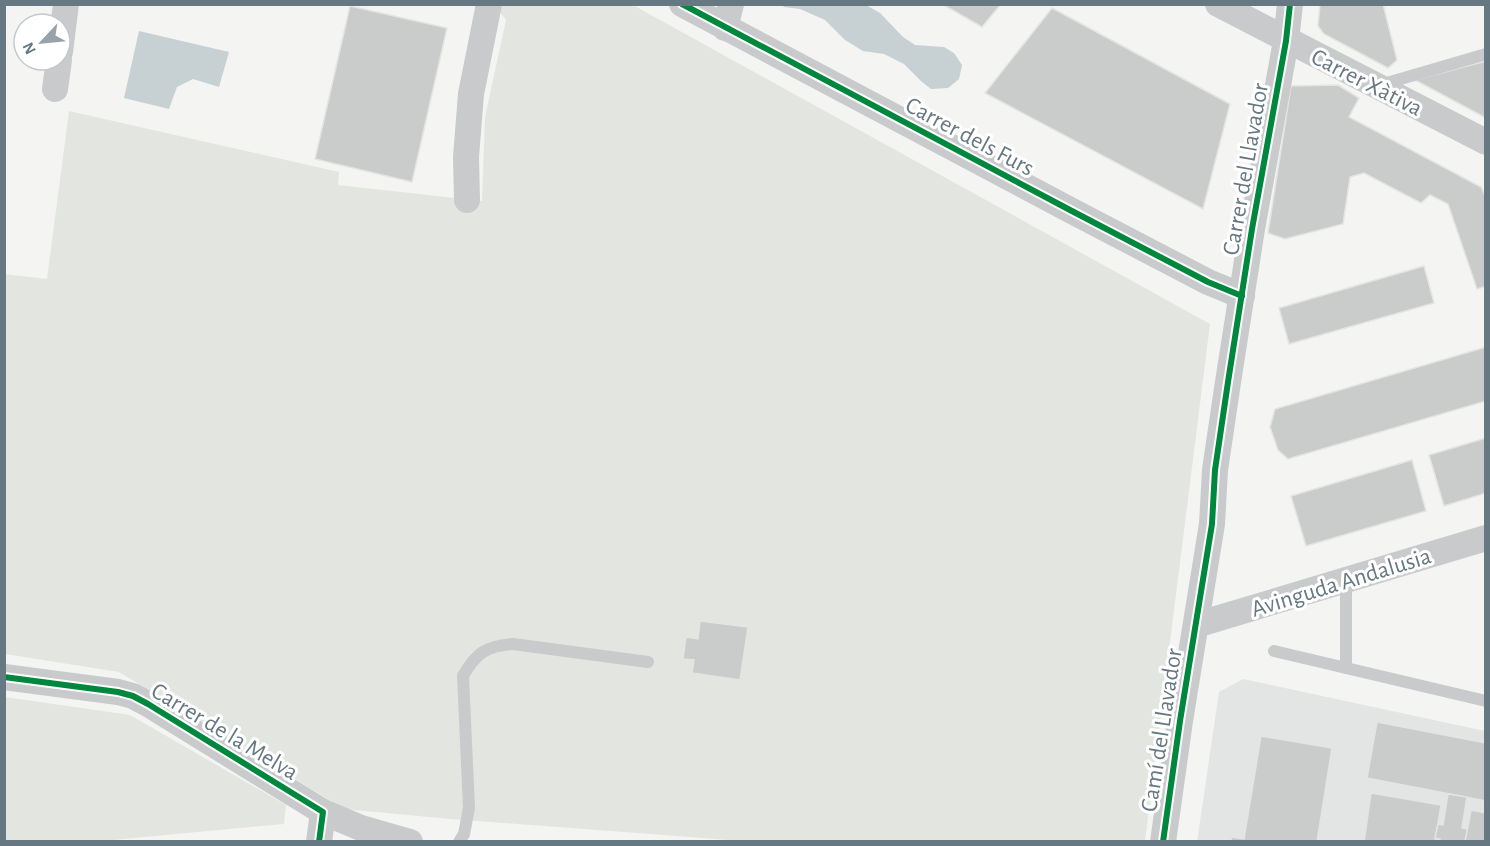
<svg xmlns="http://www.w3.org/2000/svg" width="1490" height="846" font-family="'Alegreya Sans',sans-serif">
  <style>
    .built { fill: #e3e5e4 }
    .green { fill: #e3e6e0 }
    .water { fill: #c7d0d3 }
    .building { fill: #cacccc; stroke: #e4e4e3; stroke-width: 1.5 }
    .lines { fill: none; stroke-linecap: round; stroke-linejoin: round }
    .service { stroke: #c9cacb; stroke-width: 12 }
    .minor { stroke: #c9cacb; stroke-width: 26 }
    .cycleway-casing { stroke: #fff; stroke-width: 10 }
    .cycleway { stroke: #00873e; stroke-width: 6 }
    .labels { text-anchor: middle; stroke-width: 6; stroke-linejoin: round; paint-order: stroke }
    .street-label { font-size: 24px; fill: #667881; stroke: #fff }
  </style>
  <rect width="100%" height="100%" fill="#f4f4f3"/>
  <!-- built -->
  <polygon class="built" points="1243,679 1485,731 1485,841 1197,842 1219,692"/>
  <!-- green -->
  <g class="green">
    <polygon points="500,5 633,5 1210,324 1145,841 742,841 450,819 344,809 119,672 5,654 4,274 47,279 69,111 339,172 338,185 482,201 485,117 506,20 498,10"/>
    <polygon points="5,697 130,715 286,805 284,824 102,841 5,841"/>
  </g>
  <!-- water -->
  <g class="water">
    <polygon points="782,5 866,5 880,13 903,37 915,45 944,47 954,53 962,65 959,79 948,88 931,89 921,81 904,64 884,54 863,51 845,40 825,20 800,9 784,7"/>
    <polygon points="139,31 229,52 219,87 193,79 177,87 169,109 124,98"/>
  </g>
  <!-- building -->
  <g class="building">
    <polygon points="942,4 1001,4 982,27"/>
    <polygon points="1320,4 1383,4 1397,60 1388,68 1324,34 1318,26"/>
    <polygon points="350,6 447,28 412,182 315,159"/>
    <polygon points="1052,8 1230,104 1203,209 985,93"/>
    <polygon points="1486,61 1486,118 1415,80"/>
    <polygon points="1338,85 1359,98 1349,117 1481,187 1486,198 1486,286 1477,289 1448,204 1430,195 1421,203 1364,173 1350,177 1343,224 1285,239 1268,233 1291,86"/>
    <polygon points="1424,266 1434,303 1289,344 1279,308"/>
    <polygon points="1486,347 1486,401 1288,459 1278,450 1270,427 1275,409"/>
    <polygon points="1486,438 1486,493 1444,506 1429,455"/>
    <polygon points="1412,460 1426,511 1306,546 1291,496"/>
    <polygon points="700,621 748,627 740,680 692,673 694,660 683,659 686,637 698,639"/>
    <polygon points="1377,722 1486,743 1486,801 1367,778"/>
    <polygon points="1261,736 1332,748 1317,842 1231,842 1231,837 1244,839"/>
    <polygon points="1371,793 1441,805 1435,842 1364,842"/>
    <polygon points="1448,794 1467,797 1462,828 1468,829 1465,842 1440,842 1440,839 1435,838 1438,824 1443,825"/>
    <polygon points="1471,810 1486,813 1486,842 1465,842"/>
  </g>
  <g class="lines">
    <!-- service -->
    <g class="service">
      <polyline points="1380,85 1486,54"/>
      <polyline points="1274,651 1486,701"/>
      <polyline points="1346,668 1346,580"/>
      <path d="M 459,842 L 464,834 L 469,808 L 463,676 C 476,653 486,646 513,644 L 648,662"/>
    </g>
    <!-- minor -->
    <g class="minor">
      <polyline points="682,4 1070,210 1208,282 1242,296"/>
      <polyline points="1218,4 1486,142"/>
      <polyline points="725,28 731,4"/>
      <polyline points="60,52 66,4"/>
      <polyline points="55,89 59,60"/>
      <polyline points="467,200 466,157 471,94 489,4"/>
      <polyline points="1196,625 1486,538"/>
      <polyline points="4,677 118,692 133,696 148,704 323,812 319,842"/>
      <polyline points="323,812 361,828 410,842"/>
      <polyline points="1163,842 1180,721 1212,524 1215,470 1228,382 1252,229 1286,41 1290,4"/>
    </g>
    <defs>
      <g id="cycleway">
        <polyline points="682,4 1070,210 1208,282 1242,296"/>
        <polyline points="4,677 118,692 133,696 148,704 323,812 319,842"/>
        <polyline points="1163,842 1180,721 1212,524 1215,470 1228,382 1252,229 1286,41 1290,4"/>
      </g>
    </defs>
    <!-- cycleway casing -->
    <use href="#cycleway" class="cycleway-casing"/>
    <!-- cycleway -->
    <use href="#cycleway" class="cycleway"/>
  </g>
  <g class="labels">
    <!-- street labels -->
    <g class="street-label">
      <text transform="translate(1367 82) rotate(27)" y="8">Carrer Xàtiva</text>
      <text transform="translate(970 136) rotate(28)" y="8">Carrer dels Furs</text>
      <text transform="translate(1245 169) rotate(-80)" y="8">Carrer del Llavador</text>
      <text transform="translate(1341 582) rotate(-17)" y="8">Avinguda Andalusia</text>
      <text transform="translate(1161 730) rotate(-81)" y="8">Camí del Llavador</text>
      <text transform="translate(225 731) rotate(31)" y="8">Carrer de la Melva</text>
    </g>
  </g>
  <!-- border -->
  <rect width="1490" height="846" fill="none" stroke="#667881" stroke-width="12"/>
  <!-- north arrow -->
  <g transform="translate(42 42) rotate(244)"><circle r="28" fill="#ffffff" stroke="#c2c9cd" stroke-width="1.5"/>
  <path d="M0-4.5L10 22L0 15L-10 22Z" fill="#98a3a9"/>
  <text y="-9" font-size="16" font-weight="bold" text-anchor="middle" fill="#667881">N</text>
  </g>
</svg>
